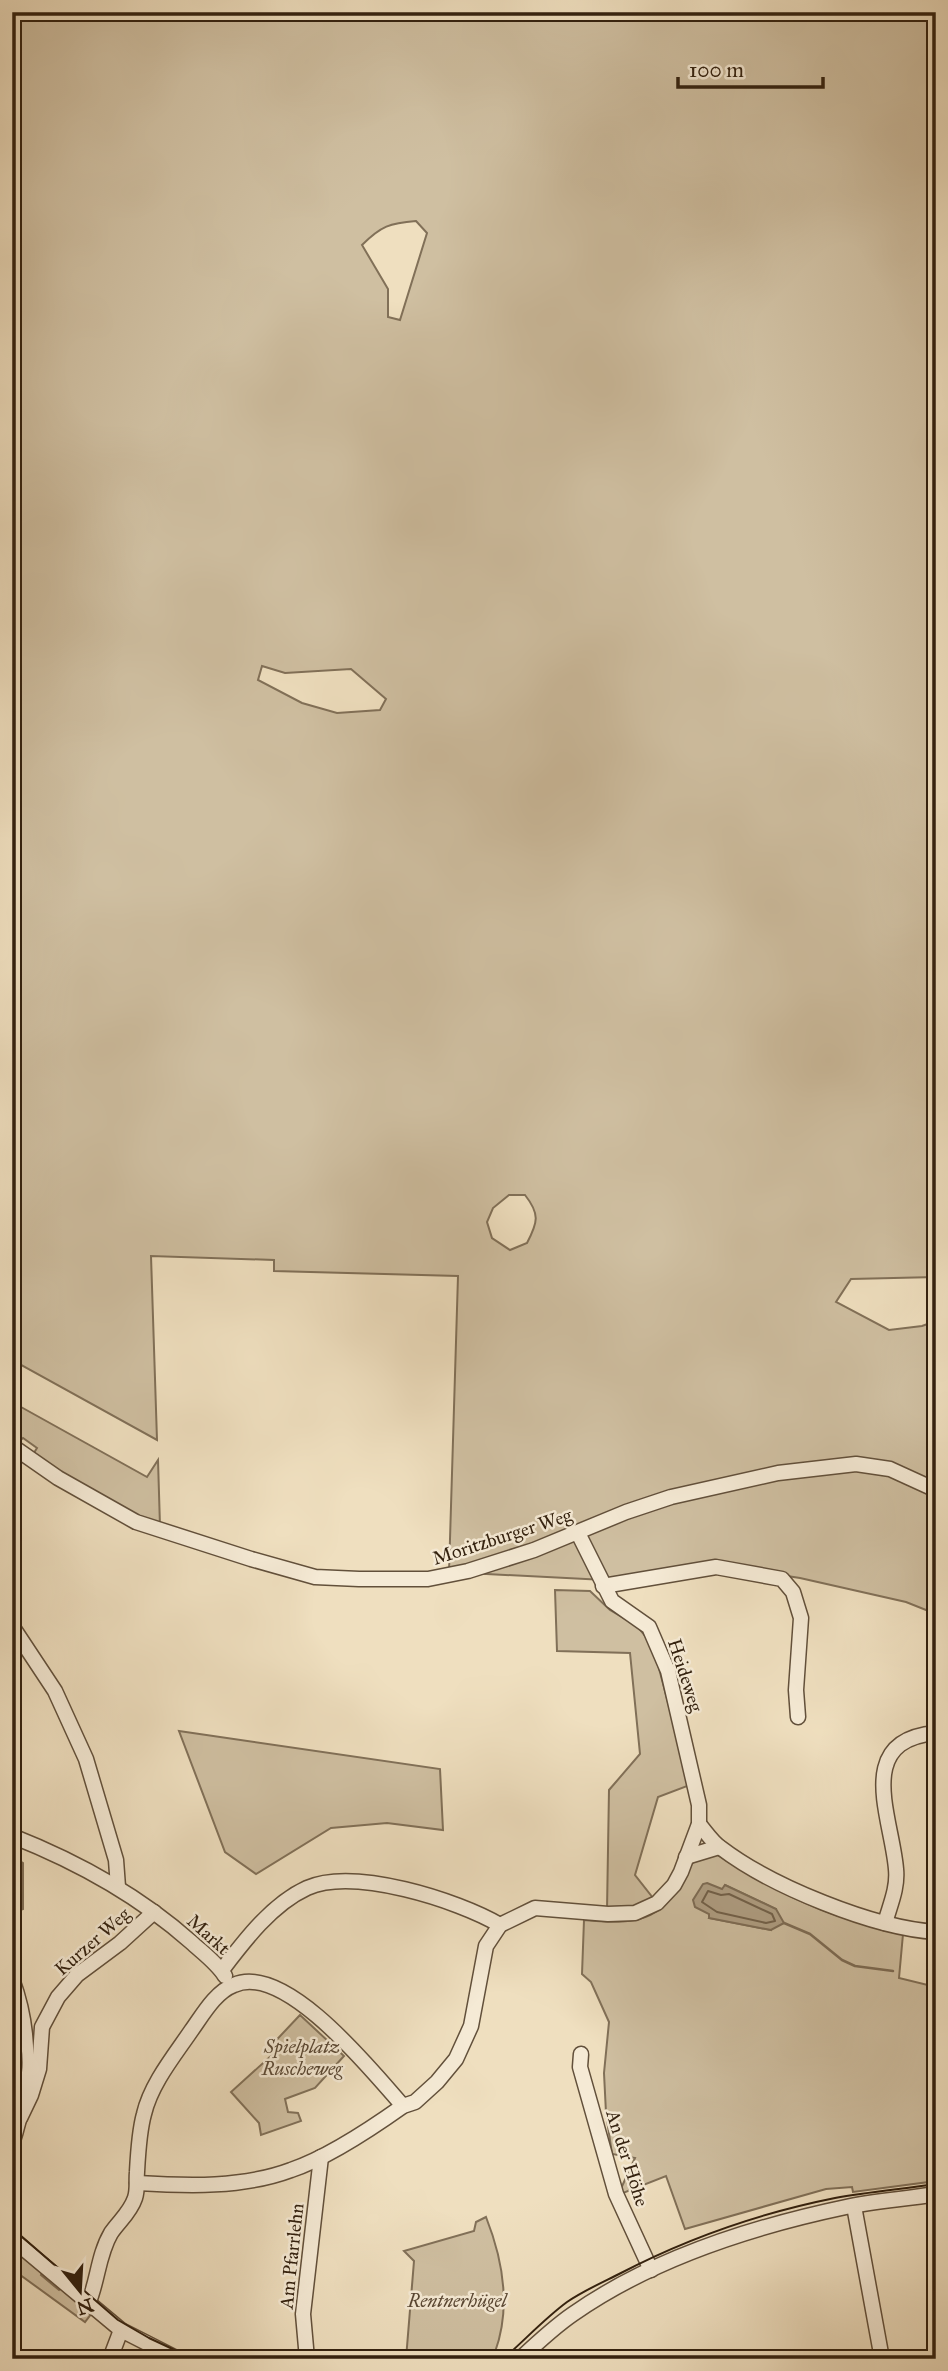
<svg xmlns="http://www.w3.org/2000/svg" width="948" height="2371" font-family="'IM FELL Great Primer',serif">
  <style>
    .green { fill: #cfbfa1; stroke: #817058; stroke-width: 2; fill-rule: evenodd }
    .water { fill: #af9e83; stroke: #7d6c55; stroke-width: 2 }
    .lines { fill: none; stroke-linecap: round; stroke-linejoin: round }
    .shore { stroke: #716049; stroke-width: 2 }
    .stream { stroke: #7d6c55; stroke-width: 2.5 }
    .minor-casing { stroke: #62503b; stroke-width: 17 }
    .minor { stroke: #f5ead5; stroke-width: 14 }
    .tram { stroke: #33210f; stroke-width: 2 }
    .labels { text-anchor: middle; stroke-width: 5; stroke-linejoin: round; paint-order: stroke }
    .street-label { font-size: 19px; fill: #33210f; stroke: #f5ead5 }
    .park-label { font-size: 19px; font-style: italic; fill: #5a4834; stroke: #f5ead5 }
  </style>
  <rect width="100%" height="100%" fill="#efdfbf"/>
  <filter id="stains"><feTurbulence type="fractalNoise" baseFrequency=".00286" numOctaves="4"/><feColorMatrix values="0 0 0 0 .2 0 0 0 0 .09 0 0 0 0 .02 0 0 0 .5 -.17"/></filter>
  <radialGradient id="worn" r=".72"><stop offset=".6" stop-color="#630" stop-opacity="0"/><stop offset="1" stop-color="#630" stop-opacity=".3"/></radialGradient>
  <!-- green -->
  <g class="green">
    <path d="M 12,12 L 936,12 L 936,1277 L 851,1279 L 836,1302 L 889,1330 L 922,1326 L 936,1321 L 936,1614 L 906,1602 L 800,1578 L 716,1565 L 605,1580 L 449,1572 L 458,1276 L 274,1271 L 274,1260 L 151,1256 L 157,1440 L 12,1360 ZM 416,221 L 427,233 L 400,320 L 388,317 L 388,289 L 362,245 C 381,226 390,223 416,221 ZM 262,666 L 285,673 L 351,669 L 386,699 L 380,710 L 337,713 L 302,703 L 258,680 ZM 509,1195 L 525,1195 C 540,1214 538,1222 527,1243 L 510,1250 L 492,1238 L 487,1222 L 493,1208 Z"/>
    <polygon points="12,1402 147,1477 158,1460 160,1526 135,1518 32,1456 37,1448 23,1438 16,1444 12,1441"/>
    <polygon points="555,1590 590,1591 610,1610 637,1626 653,1646 690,1785 658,1797 635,1875 653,1898 635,1909 607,1910 609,1790 640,1754 630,1653 557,1651"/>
    <polygon points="179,1731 440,1769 443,1830 387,1823 331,1828 256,1874 225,1852"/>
    <path d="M 716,1854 C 778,1894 832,1919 903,1934 L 899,1978 L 936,1987 L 936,2181 L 853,2192 L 852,2187 L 826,2189 L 685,2229 L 666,2176 L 618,2195 L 635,2158 L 612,2154 L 606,2113 L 604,2073 L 609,2022 L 591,1982 L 582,1974 L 584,1920 C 644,1926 666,1919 691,1863 ZM 725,1885 L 776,1909 L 771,1930 L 709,1918 Z"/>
    <polygon points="12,1856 23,1863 23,1909 12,1913"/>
    <polygon points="300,2015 344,2056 315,2088 285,2099 288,2112 298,2113 301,2121 261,2135 259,2123 231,2092 272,2055 267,2050"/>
    <path d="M 486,2217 C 503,2260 511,2308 495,2352 L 484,2359 L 406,2359 L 414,2261 L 404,2251 L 474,2231 L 476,2222 Z"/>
    <polygon points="12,2247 43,2271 41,2275 59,2290 62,2287 92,2313 85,2322 12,2269"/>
  </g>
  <!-- water -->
  <polygon class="water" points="707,1883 722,1889 725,1885 776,1909 784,1923 771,1930 709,1918 709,1914 695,1907 693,1900 703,1884"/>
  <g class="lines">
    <!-- shore -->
    <polygon class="shore" points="708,1891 721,1895 729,1894 772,1914 775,1921 766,1923 717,1912 702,1902"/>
    <!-- stream -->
    <g class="stream">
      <polyline points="12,1425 16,1429 15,1435 20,1440"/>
      <polyline points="784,1923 810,1934 842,1960 855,1966 893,1971"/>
    </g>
    <defs>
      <g id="minor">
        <polyline points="12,1446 58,1478 136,1522 251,1559 315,1577 359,1579 428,1579 468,1571 534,1550 626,1512 671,1497 778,1473 856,1464 890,1469 936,1490"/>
        <polyline points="603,1586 716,1567 782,1579 793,1592 801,1618 796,1690 798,1717"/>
        <polyline points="12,1626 55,1691 86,1759 116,1860 118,1887"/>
        <path d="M 699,1824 C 706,1832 712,1842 721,1848 C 771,1886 873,1928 936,1932"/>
        <path d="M 12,1836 C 78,1862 138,1895 191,1942 C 203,1953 217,1963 225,1976"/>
        <polyline points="686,1857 719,1847"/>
        <path d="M 885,1923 C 890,1905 898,1888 896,1869 C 892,1818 853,1740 936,1733"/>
        <path d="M 222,1970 C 244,1941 272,1904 307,1888 C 354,1867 457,1900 500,1925"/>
        <path d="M 12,1979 C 32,2033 30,2089 12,2144"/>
        <polyline points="581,2054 580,2067 616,2194 651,2270"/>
        <polyline points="20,2118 31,2095 39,2069 42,2027 58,1997 77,1975 120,1943 154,1912"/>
        <path d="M 137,2183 C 188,2186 243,2188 291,2170 C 327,2158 372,2128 403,2106 L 415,2102 L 437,2082 L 456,2059 L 471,2026 L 486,1946 L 500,1925 L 535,1908 L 608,1914 L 635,1913 L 657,1903 L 674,1885 L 681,1872 L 699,1824 L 699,1805 L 668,1671 L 649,1627 L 612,1601 L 578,1533"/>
        <polyline points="854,2206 882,2359"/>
        <polyline points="12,2242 18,2244 121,2330 178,2359"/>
        <path d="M 88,2304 C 98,2281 98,2255 111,2233 C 119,2221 130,2213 135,2198 C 138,2189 136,2182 137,2172 C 138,2153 139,2132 144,2114 C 151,2084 174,2056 191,2031 C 202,2016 215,1992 234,1985 C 285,1962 372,2071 403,2106"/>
        <polyline points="110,2359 121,2330"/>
        <polyline points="307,2359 303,2314 321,2157"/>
        <path d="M 520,2359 C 537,2343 554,2327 573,2314 C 653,2258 751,2227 846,2207 C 875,2201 906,2199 936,2194"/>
        <polyline points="919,2359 936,2356"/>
      </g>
    </defs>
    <!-- minor casing -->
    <use href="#minor" class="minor-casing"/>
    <!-- minor -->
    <use href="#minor" class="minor"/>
    <!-- tram -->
    <g class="tram">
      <path d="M 12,2013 C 27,2049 22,2085 12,2122"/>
      <polyline points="12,2224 20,2235 118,2320 149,2338 194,2359"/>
      <path d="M 503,2359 C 525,2340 544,2319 567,2302 C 583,2291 601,2283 619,2274 C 686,2239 760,2213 835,2198 C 868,2192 902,2189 936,2184"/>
    </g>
  </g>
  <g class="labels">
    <!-- street labels -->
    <g class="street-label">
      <text transform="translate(502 1536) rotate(-18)" y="7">Moritzburger Weg</text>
      <text transform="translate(686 1675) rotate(72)" y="7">Heideweg</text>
      <text transform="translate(209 1934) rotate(42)" y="7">Markt</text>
      <text transform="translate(92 1941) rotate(-41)" y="7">Kurzer Weg</text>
      <text transform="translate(628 2158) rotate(72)" y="7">An der Höhe</text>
      <text transform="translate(291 2256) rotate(-84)" y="7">Am Pfarrlehn</text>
    </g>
    <!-- park labels -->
    <g class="park-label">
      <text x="302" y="2053">Spielplatz<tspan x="302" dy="22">Ruscheweg</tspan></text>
      <text x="457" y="2307">Rentnerhügel</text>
    </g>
  </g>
  <!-- margin -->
  <rect width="948" height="2371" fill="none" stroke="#efdfbf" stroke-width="42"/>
  <rect x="14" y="14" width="920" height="2343" fill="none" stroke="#33210f" stroke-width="3.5"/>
  <rect x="21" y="21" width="906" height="2329" fill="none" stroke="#33210f" stroke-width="2"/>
  <!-- north arrow -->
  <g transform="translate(80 2291) rotate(162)" stroke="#f5ead5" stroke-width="5" paint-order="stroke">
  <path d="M0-5L12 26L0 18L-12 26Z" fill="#33210f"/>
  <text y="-10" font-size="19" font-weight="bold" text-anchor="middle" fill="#33210f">N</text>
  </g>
  <!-- scale -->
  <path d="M678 77v10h145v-10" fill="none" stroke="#33210f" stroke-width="3.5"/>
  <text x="689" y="77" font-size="21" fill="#33210f" stroke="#f5ead5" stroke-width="5" paint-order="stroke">100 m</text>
  <rect width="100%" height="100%" filter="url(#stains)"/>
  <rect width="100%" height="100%" fill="url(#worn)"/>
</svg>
